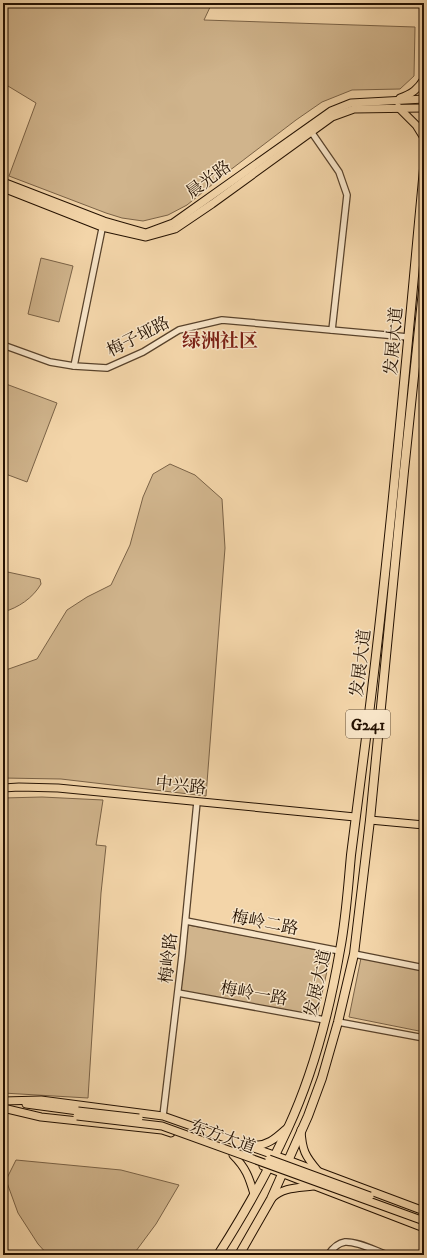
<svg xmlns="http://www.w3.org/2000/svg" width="427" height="1258" font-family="'IM FELL DW Pica','Noto Serif SC',serif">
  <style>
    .green { fill: #d0b48c; stroke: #7a6246 }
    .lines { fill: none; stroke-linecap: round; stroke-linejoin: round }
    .minor-casing { stroke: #58422b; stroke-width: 8 }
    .major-casing { stroke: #241101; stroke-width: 9 }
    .highway-casing { stroke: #241101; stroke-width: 10 }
    .minor { stroke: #f7e4c7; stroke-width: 5.5 }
    .major { stroke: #f3d5a9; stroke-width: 7 }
    .highway { stroke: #f3d5a9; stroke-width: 8 }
    .major-bridge-casing { stroke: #241101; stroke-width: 9; stroke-linecap: butt }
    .major-bridge { stroke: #f3d5a9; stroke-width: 7 }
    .labels { text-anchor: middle; stroke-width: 3; stroke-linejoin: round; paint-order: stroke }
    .shield { fill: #f7e4c7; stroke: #63503c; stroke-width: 1 }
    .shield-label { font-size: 16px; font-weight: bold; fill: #241101 }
    .street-label { font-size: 17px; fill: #241101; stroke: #f7e4c7 }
    .quarter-label { font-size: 19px; font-weight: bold; fill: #7a1f14; stroke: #f7e4c7 }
  </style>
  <rect width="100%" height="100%" fill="#f3d5a9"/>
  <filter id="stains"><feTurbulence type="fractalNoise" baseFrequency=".005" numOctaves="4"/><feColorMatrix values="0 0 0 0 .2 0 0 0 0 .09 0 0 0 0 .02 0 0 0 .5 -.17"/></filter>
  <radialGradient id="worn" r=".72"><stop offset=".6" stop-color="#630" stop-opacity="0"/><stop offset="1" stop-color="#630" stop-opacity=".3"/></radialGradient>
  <!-- green -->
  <g class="green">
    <polygon points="3,3 212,3 204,20 415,27 414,76 400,89 352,90 322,102 296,120 225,174 187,205 168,215 143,221 122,218 106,213 9,176 36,103 3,83"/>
    <polygon points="41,258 73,266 59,322 28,314"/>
    <polygon points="6,384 57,403 27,482 3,473 3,392"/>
    <polygon points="170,464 195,475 222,499 225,548 206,796 61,779 3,778 3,671 37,659 67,610 87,597 111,585 130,545 143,497 153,474"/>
    <path d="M 3,571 L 40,579 L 41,584 C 33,598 18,608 3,612 Z"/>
    <polygon points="42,797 103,800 96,845 106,846 101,893 88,1098 3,1093 3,798"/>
    <polygon points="188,925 294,945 331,953 317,1016 181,991"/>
    <polygon points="361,958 424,971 424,1032 349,1017"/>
    <polygon points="16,1160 121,1170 179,1185 156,1224 133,1255 48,1255 38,1244 18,1213 6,1180"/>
  </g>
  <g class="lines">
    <defs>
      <g id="minor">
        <polyline points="310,130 339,172 347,195 332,330"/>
        <polyline points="3,345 50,362 74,366 107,368 143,352 179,330 222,320 408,337"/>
        <polyline points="74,366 103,224"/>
        <polyline points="186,921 340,951"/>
        <polyline points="354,954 424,968"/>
        <polyline points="178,993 325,1020"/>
        <polyline points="338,1022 424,1038"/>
        <polyline points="163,1116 182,956 197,802"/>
        <path d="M 328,1255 C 332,1249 338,1243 345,1242 C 357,1241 376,1251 388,1255"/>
      </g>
      <g id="major">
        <path d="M 400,98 C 412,94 418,89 424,79"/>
        <polyline points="398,107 416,125 424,138"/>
        <polyline points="3,182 104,221 146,233 173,223 331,111 351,103 424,99"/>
        <polyline points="3,188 102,227 146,237 175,229 212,204 332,117 354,109 424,108"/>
        <polyline points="3,788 19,787 58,788 355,817"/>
        <polyline points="370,820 424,825"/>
        <polyline points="3,1101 41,1100 163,1116 288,1160 424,1211"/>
        <polyline points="26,1104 78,1111"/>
        <polyline points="3,1108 41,1117 162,1130 171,1133"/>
        <path d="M 301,1130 C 302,1150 305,1156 318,1171"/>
        <path d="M 252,1145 C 267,1147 277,1137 287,1128"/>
        <path d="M 233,1155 C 246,1168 249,1177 254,1194"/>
        <polyline points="263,1166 424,1228"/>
        <path d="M 272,1198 C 283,1187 299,1188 313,1186"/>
      </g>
      <g id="highway">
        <path d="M 218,1255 C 244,1214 268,1172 288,1128 C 313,1074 330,1008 340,950 C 346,919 348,887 351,855 C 356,816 361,777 366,738 C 390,549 406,359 424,169"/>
        <polyline points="239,1255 271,1199 308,1116 322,1078 338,1022 354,954 370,820 404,471 424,281"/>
      </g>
    </defs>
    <!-- minor casing -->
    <use href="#minor" class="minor-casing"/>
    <!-- major casing -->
    <use href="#major" class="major-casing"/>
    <!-- highway casing -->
    <use href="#highway" class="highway-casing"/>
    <!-- minor -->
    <use href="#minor" class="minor"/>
    <!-- major -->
    <use href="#major" class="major"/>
    <!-- highway -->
    <use href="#highway" class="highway"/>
    <defs>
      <g id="major-bridge">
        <polyline points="78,1111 139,1118"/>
        <polyline points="77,1116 162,1126 424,1221"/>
        <polyline points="269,1159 370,1196"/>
      </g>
    </defs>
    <!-- major-bridge casing -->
    <use href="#major-bridge" class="major-bridge-casing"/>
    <!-- major-bridge -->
    <use href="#major-bridge" class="major-bridge"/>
  </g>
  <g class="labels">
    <!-- shield labels -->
    <rect class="shield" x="346" y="710" width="44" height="28" rx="3"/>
    <g class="shield-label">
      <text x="368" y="730">G241</text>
    </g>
    <!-- street labels -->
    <g class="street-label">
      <text transform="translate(208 179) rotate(-36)" y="6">晨光路</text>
      <text transform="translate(138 336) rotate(-27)" y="6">梅子垭路</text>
      <text transform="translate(393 341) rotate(-85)" y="6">发展大道</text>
      <text transform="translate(360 663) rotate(-83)" y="6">发展大道</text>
      <text transform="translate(181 785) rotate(6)" y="6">中兴路</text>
      <text transform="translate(265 922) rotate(11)" y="6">梅岭二路</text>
      <text transform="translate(168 958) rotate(-84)" y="6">梅岭路</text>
      <text transform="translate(317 983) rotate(-77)" y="6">发展大道</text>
      <text transform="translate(254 993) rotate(10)" y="6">梅岭一路</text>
      <text transform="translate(223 1136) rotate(20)" y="6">东方大道</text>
    </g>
    <!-- quarter labels -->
    <g class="quarter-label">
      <text x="220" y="347">绿洲社区</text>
    </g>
  </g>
  <!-- margin -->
  <rect width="427" height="1258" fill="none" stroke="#f3d5a9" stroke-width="16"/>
  <rect x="4" y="4" width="419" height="1250" fill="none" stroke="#241101" stroke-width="2"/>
  <rect x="8" y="8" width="411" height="1242" fill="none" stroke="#241101"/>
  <rect width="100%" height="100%" filter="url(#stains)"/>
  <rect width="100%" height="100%" fill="url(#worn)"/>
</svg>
